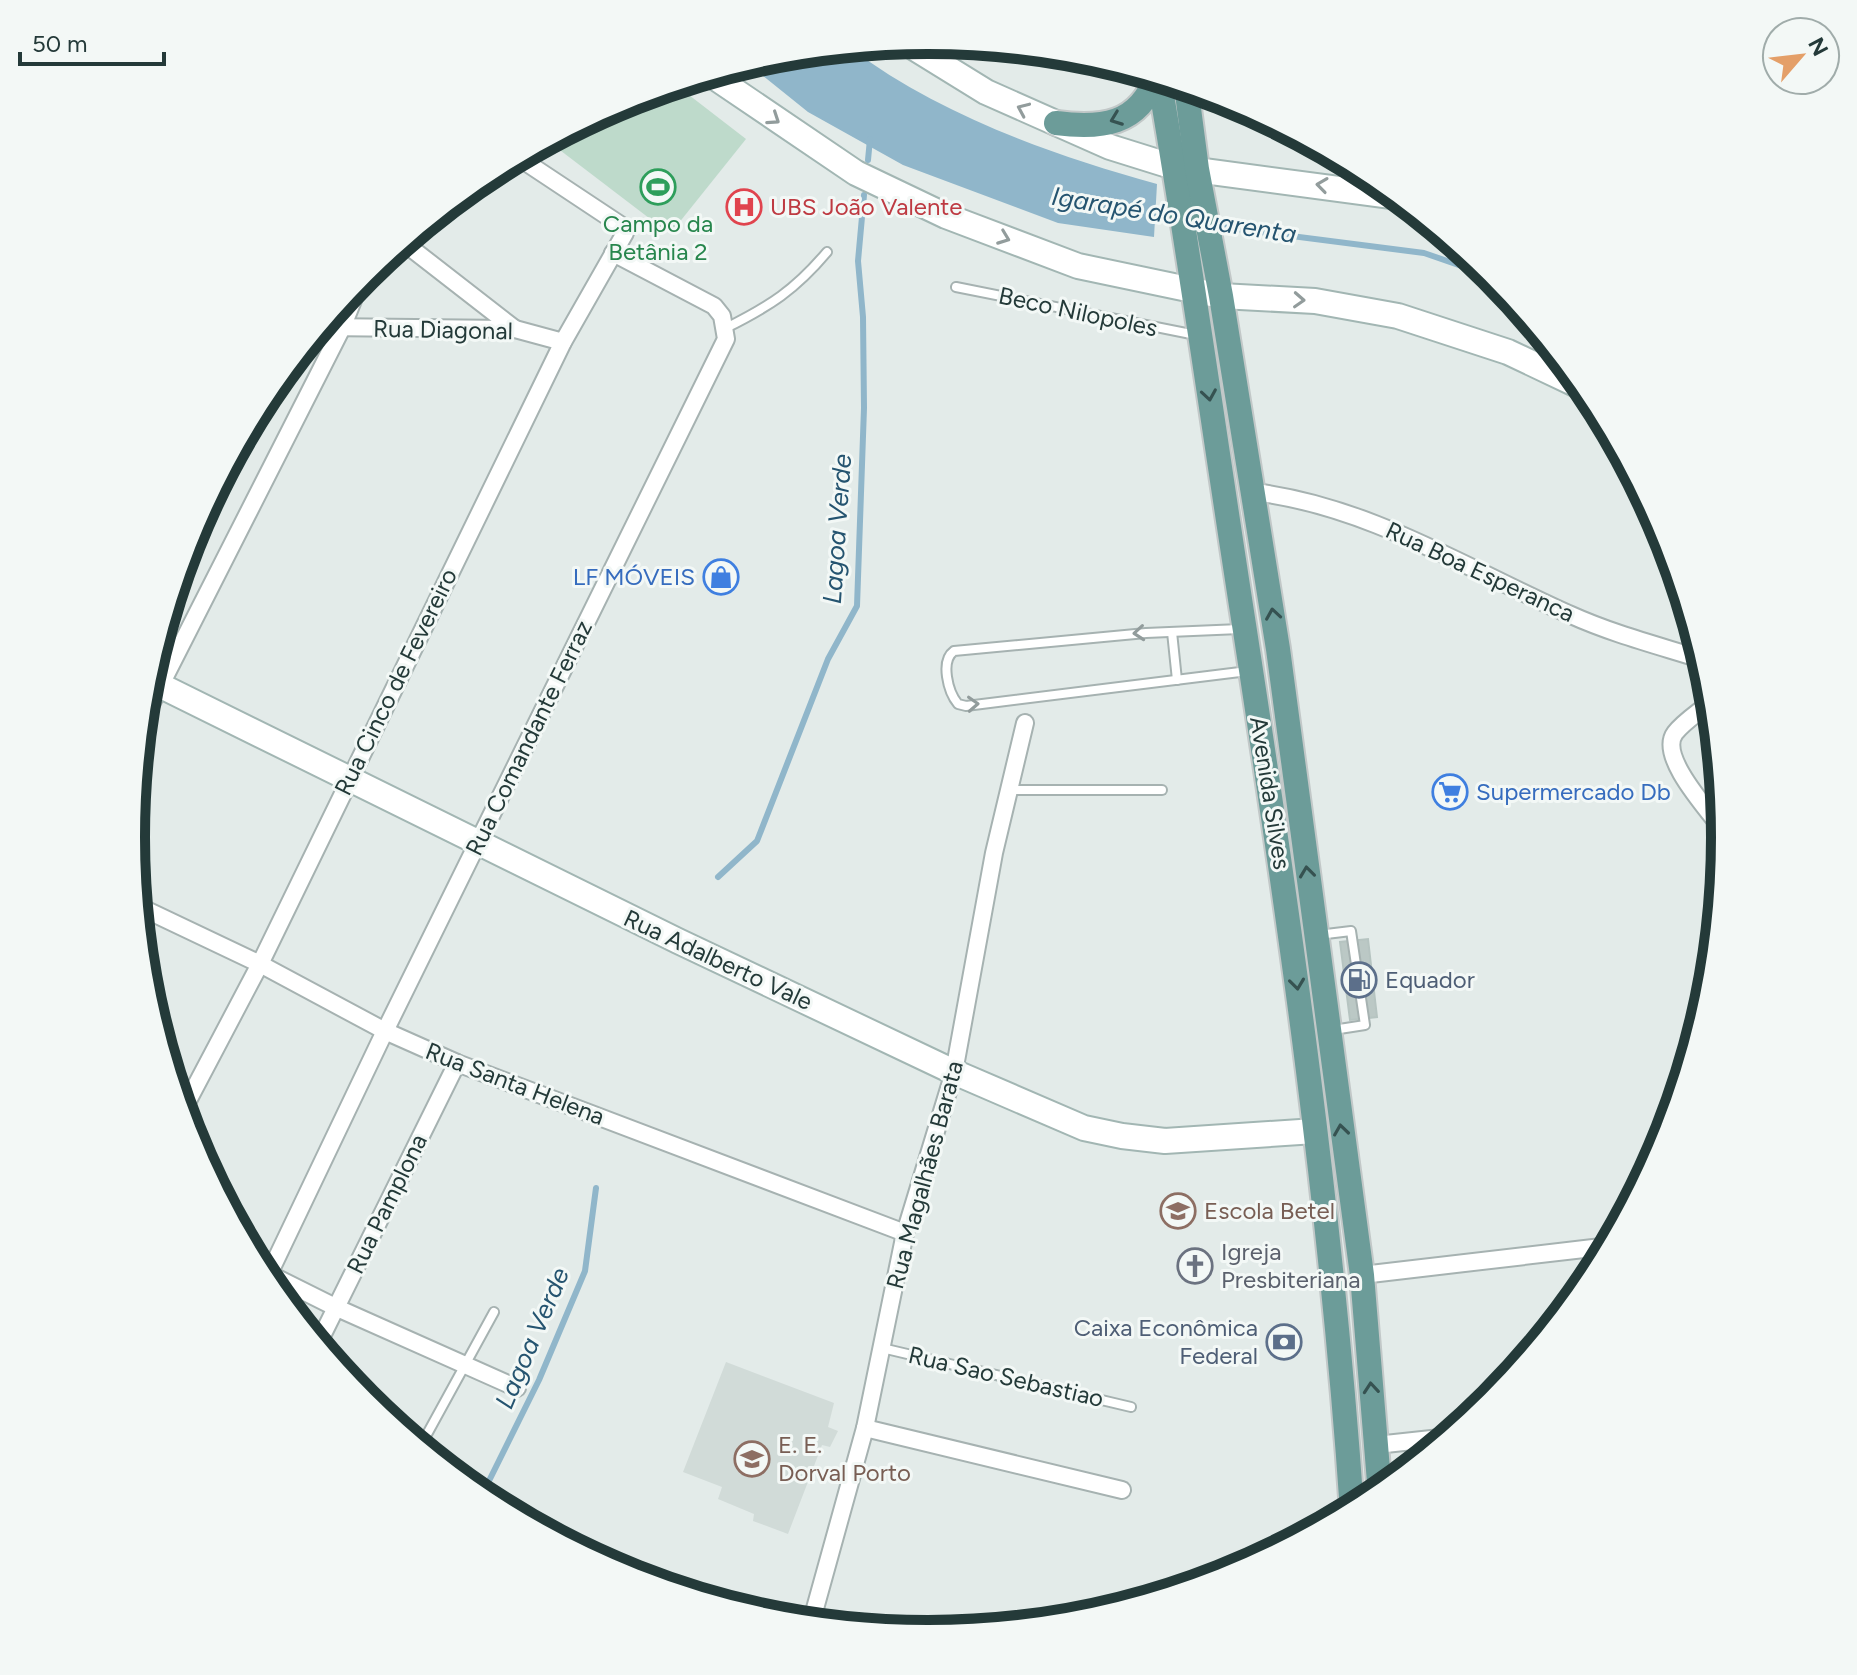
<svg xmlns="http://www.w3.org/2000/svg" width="1857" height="1675" font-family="Figtree,sans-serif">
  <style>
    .built { fill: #d1dbd8 }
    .green { fill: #bedacb }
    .water { fill: #90b6ca }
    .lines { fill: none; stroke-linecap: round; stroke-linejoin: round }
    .stream { stroke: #90b6ca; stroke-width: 6 }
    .building { fill: #bbc8c5; stroke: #b6c4c1; stroke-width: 2 }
    .lane-casing { stroke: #a6b2b1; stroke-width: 12 }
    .street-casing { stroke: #a6b2b1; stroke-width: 20 }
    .secondary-casing { stroke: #a2b6b3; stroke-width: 28 }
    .primary-casing { stroke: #c2c8c8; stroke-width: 28 }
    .lane { stroke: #fff; stroke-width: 8 }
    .street { stroke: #fff; stroke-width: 16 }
    .secondary { stroke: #fff; stroke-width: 24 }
    .primary { stroke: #6c9c99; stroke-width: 24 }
    .oneway { stroke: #929c9c }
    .oneway2 { stroke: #365251 }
    .labels { text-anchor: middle; stroke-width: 6; stroke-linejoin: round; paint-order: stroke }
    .health-label { font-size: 24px; fill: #be3a42; stroke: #f3f8f6; text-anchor: start }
    .leisure-label { font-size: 24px; fill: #27864d; stroke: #f3f8f6 }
    .street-label { font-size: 24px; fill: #243a39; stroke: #f3f8f6 }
    .shop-label { font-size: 24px; fill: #366cbe; stroke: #f3f8f6; text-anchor: end }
    .service-label { font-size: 24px; fill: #4e5e75; stroke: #f3f8f6; text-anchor: start }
    .education-label { font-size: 24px; fill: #785e54; stroke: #f3f8f6; text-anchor: start }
    .worship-label { font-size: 24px; fill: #5b616d; stroke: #f3f8f6; text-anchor: start }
    .water-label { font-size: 26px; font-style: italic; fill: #255470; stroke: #f3f8f6 }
    .rim { fill: none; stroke: #243a39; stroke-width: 10 }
  </style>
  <rect width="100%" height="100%" fill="#e3ebe9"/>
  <!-- built -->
  <polygon class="built" points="726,1362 834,1403 828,1427 838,1431 830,1447 822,1445 788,1534 753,1521 754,1514 718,1499 722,1487 683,1472"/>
  <!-- green -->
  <polygon class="green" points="676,85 746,139 670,234 548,141 624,101"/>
  <!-- water -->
  <path class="water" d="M 850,48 C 940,115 1049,154 1157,184 L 1154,237 L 1058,223 L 903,165 L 808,112 L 747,63 L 773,55 Z"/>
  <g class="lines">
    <!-- stream -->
    <g class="stream">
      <polyline points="868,160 870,139"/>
      <polyline points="1150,216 1175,220"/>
      <polyline points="1213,226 1424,253 1496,278"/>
      <polyline points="718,877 757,841 828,659 857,606 864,408 863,317 858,261 864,195"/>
      <polyline points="481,1497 539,1380 585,1271 596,1188"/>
    </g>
  </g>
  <!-- building -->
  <polygon class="building" points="1368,939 1377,1017 1350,1020 1340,942"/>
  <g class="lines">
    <defs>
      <g id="lane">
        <polyline points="956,287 1196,335"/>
        <path d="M 726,328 C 770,306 795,290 827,252"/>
        <path d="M 1240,629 L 1146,633 L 954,651 C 940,661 948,692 958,704 L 966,706 L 1248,671"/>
        <polyline points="1172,632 1177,680"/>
        <polyline points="1010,790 1162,790"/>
        <polyline points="1318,935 1351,931 1365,1025 1333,1030"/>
        <polyline points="882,1348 1131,1407"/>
        <polyline points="420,1447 494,1312"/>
      </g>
      <g id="street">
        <polyline points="403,242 515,329"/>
        <polyline points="321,327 515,329 563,342"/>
        <path d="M 1254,492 C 1369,506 1467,569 1571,615 C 1613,634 1660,646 1704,660"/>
        <path d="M 1713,700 C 1701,711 1684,721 1675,733 C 1657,757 1712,814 1726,834"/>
        <polyline points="142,722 342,328 363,275"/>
        <polyline points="138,906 260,964 385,1031 457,1063 905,1233"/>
        <polyline points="182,1112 260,964 563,342 625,233 622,226 518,157"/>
        <polyline points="259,1269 335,1307 517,1388"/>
        <polyline points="269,1274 385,1031 726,339 722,316 714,306 613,253"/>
        <polyline points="1362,1275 1610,1246"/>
        <polyline points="318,1344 457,1063"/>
        <polyline points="865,1428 1122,1490"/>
        <polyline points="1376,1445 1450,1437"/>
        <polyline points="811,1623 865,1428 905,1233 954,1072 994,853 1025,723"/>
      </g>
      <g id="secondary">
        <polyline points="905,42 986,92 1110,147 1174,167 1399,197"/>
        <polyline points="710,74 856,173 946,216 1078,266 1221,296 1315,301 1398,316 1508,352 1588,390"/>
        <polyline points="147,679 678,941 954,1072 1084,1128 1122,1136 1165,1141 1315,1131"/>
      </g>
      <g id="primary">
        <path d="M 1159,78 C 1191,262 1216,447 1245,631 C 1290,923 1332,1216 1352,1511"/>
        <polyline points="1186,86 1197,169 1221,296 1278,649 1362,1275 1380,1494"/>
        <path d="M 1056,123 C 1101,129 1139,125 1156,77"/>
      </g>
    </defs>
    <!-- lane casing -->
    <use href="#lane" class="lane-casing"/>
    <!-- street casing -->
    <use href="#street" class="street-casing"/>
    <!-- secondary casing -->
    <use href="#secondary" class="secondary-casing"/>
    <!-- primary casing -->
    <use href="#primary" class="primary-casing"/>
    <!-- lane -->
    <use href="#lane" class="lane"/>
    <!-- street -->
    <use href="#street" class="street"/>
    <!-- secondary -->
    <use href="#secondary" class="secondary"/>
    <!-- primary -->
    <use href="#primary" class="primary"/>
  </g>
  <!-- one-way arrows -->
  <defs><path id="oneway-chevron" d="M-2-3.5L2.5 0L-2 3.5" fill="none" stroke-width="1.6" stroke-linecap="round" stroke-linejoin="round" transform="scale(2)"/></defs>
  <g class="oneway">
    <use href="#oneway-chevron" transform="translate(1023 109) rotate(-156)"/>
    <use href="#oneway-chevron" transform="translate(774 119) rotate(34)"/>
    <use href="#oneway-chevron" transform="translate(1322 185) rotate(-172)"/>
    <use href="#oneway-chevron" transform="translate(1004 238) rotate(21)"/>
    <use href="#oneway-chevron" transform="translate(1299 300) rotate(3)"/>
    <use href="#oneway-chevron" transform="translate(1139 633) rotate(175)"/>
    <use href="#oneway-chevron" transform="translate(973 704) rotate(-3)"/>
  </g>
  <g class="oneway2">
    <use href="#oneway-chevron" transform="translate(1116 119) rotate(159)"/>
    <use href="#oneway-chevron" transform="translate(1209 395) rotate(81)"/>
    <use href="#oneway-chevron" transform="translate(1273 614) rotate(-99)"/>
    <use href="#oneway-chevron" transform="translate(1307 872) rotate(-97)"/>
    <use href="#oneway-chevron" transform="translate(1297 984) rotate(83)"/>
    <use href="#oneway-chevron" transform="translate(1341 1130) rotate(-98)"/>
    <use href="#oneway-chevron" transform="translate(1371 1388) rotate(-95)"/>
  </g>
  <!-- icons -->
  <defs>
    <symbol id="stadium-ring" viewBox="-11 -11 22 22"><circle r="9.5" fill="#f3f8f6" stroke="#2e9e5b" stroke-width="1.5"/><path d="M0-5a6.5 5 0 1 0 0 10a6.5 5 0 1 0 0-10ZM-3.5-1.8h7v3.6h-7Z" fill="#2e9e5b"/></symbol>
    <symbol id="hospital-ring" viewBox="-11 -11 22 22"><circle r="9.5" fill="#f3f8f6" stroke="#e0444e" stroke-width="1.5"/><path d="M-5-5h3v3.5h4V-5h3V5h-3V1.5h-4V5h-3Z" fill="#e0444e"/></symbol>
    <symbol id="shop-ring" viewBox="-11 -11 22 22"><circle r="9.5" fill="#f3f8f6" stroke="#3f7fe0" stroke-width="1.5"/><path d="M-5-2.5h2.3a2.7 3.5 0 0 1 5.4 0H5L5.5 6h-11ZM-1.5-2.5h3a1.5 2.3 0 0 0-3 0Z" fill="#3f7fe0"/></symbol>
    <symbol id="supermarket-ring" viewBox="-11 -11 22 22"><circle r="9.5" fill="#f3f8f6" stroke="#3f7fe0" stroke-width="1.5"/><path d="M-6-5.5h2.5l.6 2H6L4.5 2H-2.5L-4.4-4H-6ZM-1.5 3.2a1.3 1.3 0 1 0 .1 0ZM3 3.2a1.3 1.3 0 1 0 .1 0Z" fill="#3f7fe0"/></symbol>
    <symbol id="fuel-ring" viewBox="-11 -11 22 22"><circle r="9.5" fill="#f3f8f6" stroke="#5c6f8a" stroke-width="1.5"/><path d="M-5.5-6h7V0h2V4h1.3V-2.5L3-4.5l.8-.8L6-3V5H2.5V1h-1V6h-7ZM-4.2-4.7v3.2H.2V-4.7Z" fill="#5c6f8a"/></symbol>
    <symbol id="school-ring" viewBox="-11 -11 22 22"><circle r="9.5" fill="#f3f8f6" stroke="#8d6e63" stroke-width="1.5"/><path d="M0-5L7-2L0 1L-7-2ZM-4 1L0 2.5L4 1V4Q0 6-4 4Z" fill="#8d6e63"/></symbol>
    <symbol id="church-ring" viewBox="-11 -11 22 22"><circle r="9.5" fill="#f3f8f6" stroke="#6b7280" stroke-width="1.5"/><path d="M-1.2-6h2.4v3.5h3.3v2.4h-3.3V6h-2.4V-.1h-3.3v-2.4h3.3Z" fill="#6b7280"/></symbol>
    <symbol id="bank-ring" viewBox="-11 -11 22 22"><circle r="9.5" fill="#f3f8f6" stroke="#5c6f8a" stroke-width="1.5"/><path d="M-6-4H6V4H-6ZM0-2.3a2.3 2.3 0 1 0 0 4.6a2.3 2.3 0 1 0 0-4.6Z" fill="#5c6f8a"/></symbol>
  </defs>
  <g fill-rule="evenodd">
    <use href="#stadium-ring" x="638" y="167" width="40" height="40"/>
    <use href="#hospital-ring" x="724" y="187" width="40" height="40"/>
    <use href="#shop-ring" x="701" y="557" width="40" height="40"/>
    <use href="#supermarket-ring" x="1430" y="772" width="40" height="40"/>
    <use href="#fuel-ring" x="1339" y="960" width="40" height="40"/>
    <use href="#school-ring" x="1158" y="1191" width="40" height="40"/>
    <use href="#church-ring" x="1175" y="1246" width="40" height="40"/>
    <use href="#bank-ring" x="1264" y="1322" width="40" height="40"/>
    <use href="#school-ring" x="732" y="1439" width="40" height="40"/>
  </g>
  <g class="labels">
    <!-- health labels -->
    <g class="health-label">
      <text x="770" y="215">UBS João Valente</text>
    </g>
    <!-- leisure labels -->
    <g class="leisure-label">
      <text x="658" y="232">Campo da<tspan x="658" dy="28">Betânia 2</tspan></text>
    </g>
    <!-- street labels -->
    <g class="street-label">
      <text transform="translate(1078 312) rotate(12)" y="8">Beco Nilopoles</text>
      <text transform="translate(443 330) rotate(1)" y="8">Rua Diagonal</text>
      <text transform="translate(1480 572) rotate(25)" y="8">Rua Boa Esperanca</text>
      <text transform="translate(396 682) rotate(-64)" y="8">Rua Cinco de Fevereiro</text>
      <text transform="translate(529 738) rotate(-64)" y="8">Rua Comandante Ferraz</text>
      <text transform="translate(1270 793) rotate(81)" y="8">Avenida Silves</text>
      <text transform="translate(718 960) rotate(25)" y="8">Rua Adalberto Vale</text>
      <text transform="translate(515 1084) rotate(21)" y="8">Rua Santa Helena</text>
      <text transform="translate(925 1175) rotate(-75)" y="8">Rua Magalhães Barata</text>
      <text transform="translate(387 1204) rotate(-64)" y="8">Rua Pamplona</text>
      <text transform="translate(1006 1377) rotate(13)" y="8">Rua Sao Sebastiao</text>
    </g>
    <!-- shop labels -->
    <g class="shop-label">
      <text x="695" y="585">LF MÓVEIS</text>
      <text x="1476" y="800" text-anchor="start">Supermercado Db</text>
    </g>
    <!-- service labels -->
    <g class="service-label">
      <text x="1385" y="988">Equador</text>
      <text x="1258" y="1336" text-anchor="end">Caixa Econômica<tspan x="1258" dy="28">Federal</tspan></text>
    </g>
    <!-- education labels -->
    <g class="education-label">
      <text x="1204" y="1219">Escola Betel</text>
      <text x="778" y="1453">E. E.<tspan x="778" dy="28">Dorval Porto</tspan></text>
    </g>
    <!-- worship labels -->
    <g class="worship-label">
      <text x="1221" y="1260">Igreja<tspan x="1221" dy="28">Presbiteriana</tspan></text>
    </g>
    <!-- water labels -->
    <g class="water-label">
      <text transform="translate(1174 215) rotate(9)" y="9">Igarapé do Quarenta</text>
      <text transform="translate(837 529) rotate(-86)" y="9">Lagoa Verde</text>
      <text transform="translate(532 1338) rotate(-67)" y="9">Lagoa Verde</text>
    </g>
  </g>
  <!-- crop -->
  <path d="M0 0H1857V1675H0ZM145 837a783 783 0 1 1 1566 0a783 783 0 1 1-1566 0Z" fill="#f3f8f6" fill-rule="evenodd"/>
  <path class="rim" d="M145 837a783 783 0 1 1 1566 0a783 783 0 1 1-1566 0Z"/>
  <!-- north arrow -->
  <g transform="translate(1801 56) rotate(62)"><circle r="38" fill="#f3f8f6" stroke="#a0acaa" stroke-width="2"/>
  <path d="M0-6L14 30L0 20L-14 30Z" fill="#e49f68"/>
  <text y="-12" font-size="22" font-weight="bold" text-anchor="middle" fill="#243a39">N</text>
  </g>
  <!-- scale -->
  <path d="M20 52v12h144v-12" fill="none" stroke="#243a39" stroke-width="4"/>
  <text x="32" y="52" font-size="24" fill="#243a39" stroke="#f3f8f6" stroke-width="6" paint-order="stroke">50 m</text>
</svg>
